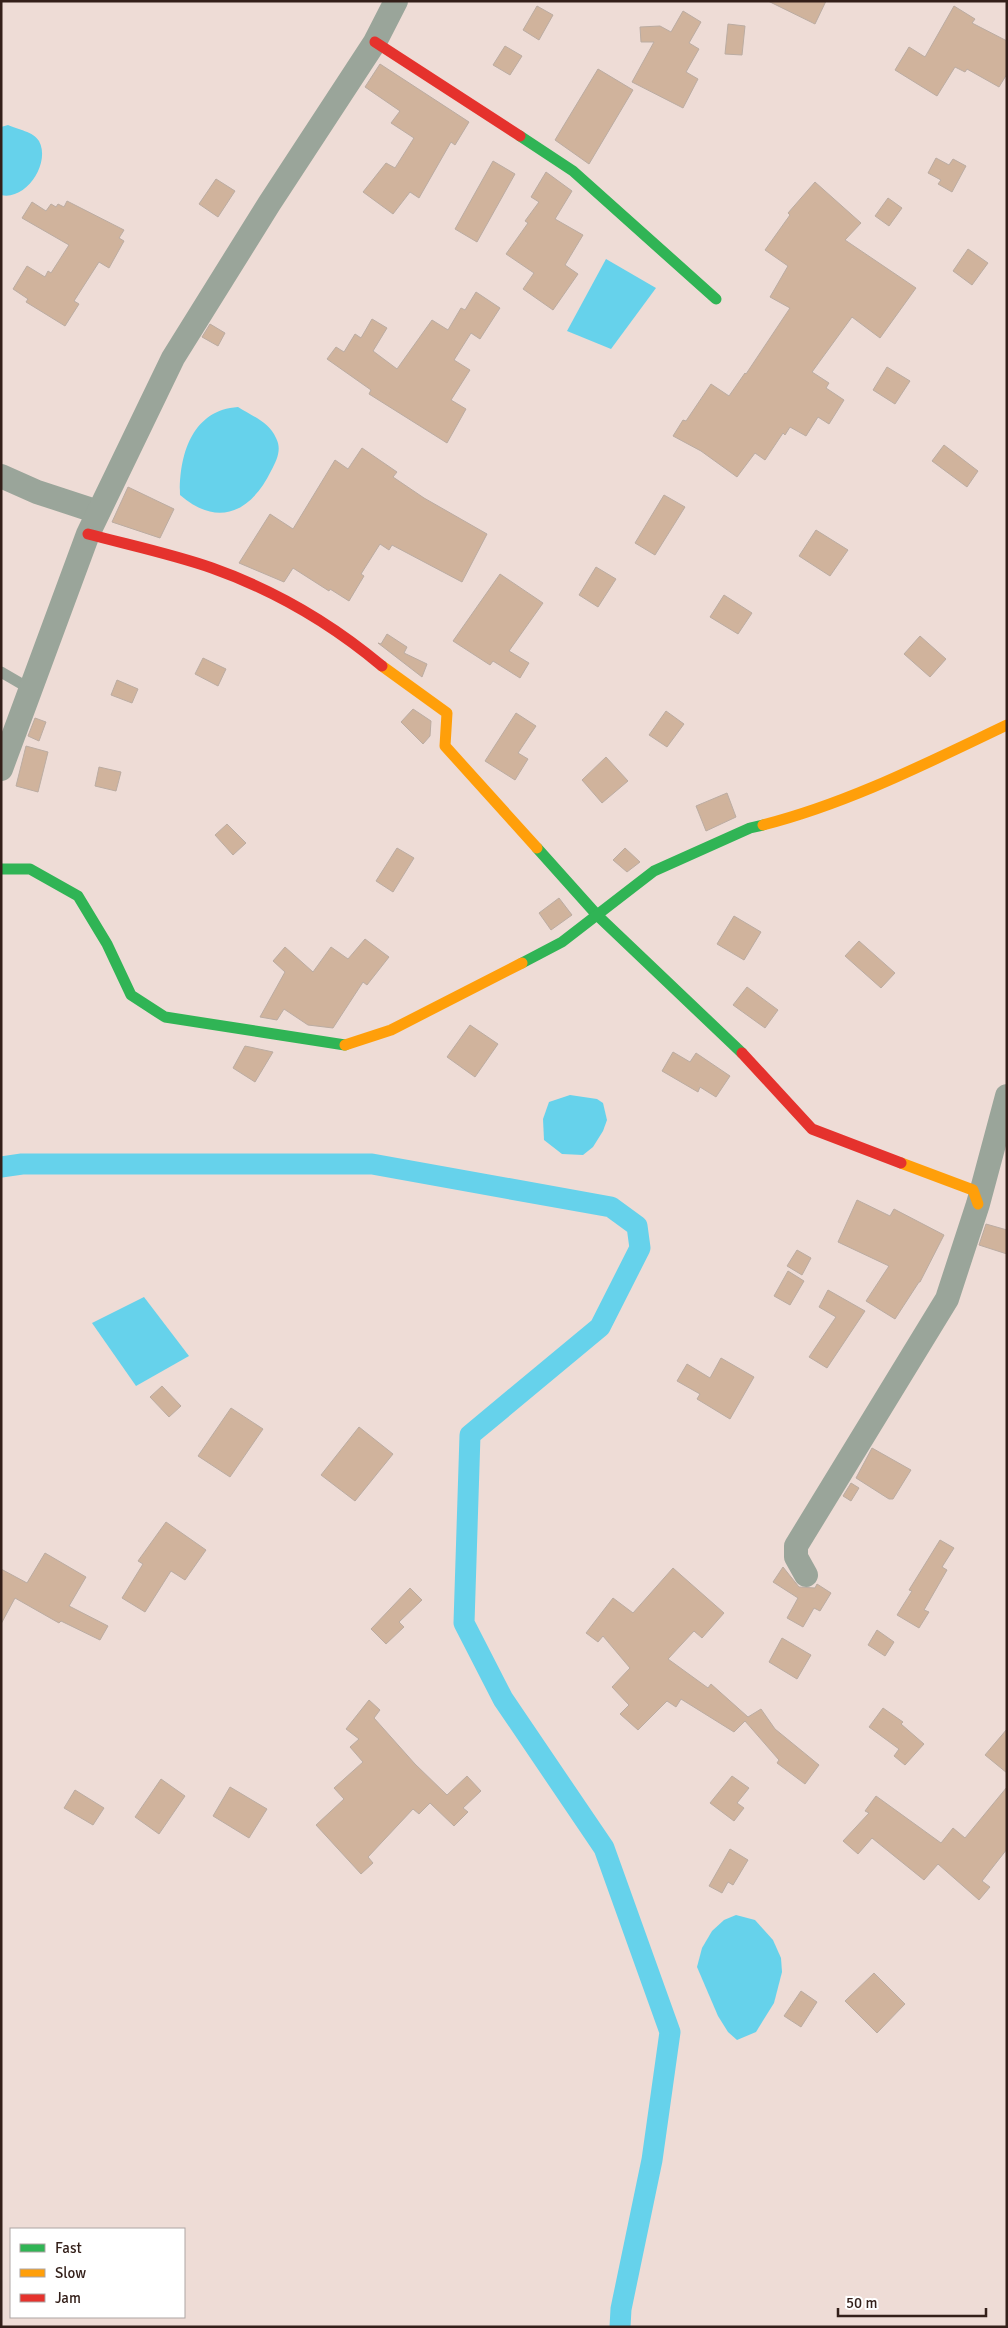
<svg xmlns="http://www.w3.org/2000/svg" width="1008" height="2328" font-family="Signika,sans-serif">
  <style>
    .water { fill: #66d2eb }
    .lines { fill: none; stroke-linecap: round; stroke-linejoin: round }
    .canal { stroke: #66d2eb; stroke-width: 21 }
    .building { fill: #d0b39c; stroke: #bbaca2 }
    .lane { stroke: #9aa59a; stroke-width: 11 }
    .street { stroke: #9aa59a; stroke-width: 24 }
    .fast { stroke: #30b455; stroke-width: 11 }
    .slow { stroke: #ff9f0a; stroke-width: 11 }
    .jam { stroke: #e5322d; stroke-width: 11 }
  </style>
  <rect width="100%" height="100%" fill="#eedcd6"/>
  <!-- water -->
  <g class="water">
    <path d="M 8,125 C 17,129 34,132 39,141 C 51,163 26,201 1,195 L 1,127 Z"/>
    <polygon points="606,259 656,288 611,349 567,331"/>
    <path d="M 238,407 C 252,416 269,422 276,438 C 282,449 277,460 271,471 C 251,512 218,528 180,495 C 179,455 192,410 238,407 Z"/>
    <polygon points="570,1095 597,1099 603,1103 607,1120 603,1131 593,1147 583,1155 562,1154 544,1140 543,1119 549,1102"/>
    <polygon points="144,1297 189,1356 136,1386 92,1323"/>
    <polygon points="736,1915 755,1920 773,1940 781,1958 782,1972 774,2003 756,2032 737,2040 728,2032 718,2016 697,1967 702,1948 712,1931 724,1920"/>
  </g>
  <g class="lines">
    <!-- canal -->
    <polyline class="canal" points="1,1167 22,1164 372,1164 611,1207 637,1226 640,1248 600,1327 470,1435 464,1623 503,1699 604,1848 670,2032 652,2160 621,2309 620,2327"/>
  </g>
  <!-- building -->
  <g class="building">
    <polygon points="768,1 826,1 815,24"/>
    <polygon points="537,6 553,15 539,40 523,30"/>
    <polygon points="954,6 975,19 972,23 1007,41 1007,74 999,87 967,69 965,72 955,67 937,96 895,70 909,47 925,57"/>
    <polygon points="683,11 701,22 689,43 699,49 686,72 698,79 683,108 632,82 654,42 641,42 640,27 660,26 671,32"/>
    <polygon points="728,24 745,26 742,55 725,54"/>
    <polygon points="505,46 522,56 510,75 493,65"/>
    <polygon points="380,64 469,122 455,145 451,142 419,198 410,192 393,214 363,192 386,163 395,168 414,138 391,123 400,111 365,87"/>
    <polygon points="598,69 633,90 589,164 555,140"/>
    <polygon points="936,158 949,165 953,159 966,166 952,192 938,184 941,180 928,173"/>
    <polygon points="493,161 515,174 477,242 455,229"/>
    <polygon points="546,172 572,191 555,219 583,235 565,265 578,274 553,310 523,289 534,273 506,254 528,223 525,221 539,202 531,197"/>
    <polygon points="216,179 235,191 218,217 199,204"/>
    <polygon points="815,182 861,223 845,240 916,288 880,338 852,317 812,372 829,383 826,388 844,400 829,424 818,417 806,436 790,427 785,435 783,433 765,460 755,453 737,477 701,451 673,436 683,420 686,421 711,384 729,396 745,373 746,374 790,308 770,297 788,266 765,250 790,215 788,213"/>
    <polygon points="888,198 902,208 889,226 875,216"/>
    <polygon points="67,201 124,230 119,238 124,241 109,268 99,262 74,301 79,304 65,326 26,302 28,299 13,289 27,266 45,277 48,271 51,273 69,245 22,218 32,202 46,211 51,204 56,207 58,204 64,207"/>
    <polygon points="968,249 988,263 972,285 953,271"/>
    <polygon points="476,292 500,308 480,339 471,333 454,360 470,370 451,400 466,409 447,443 369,394 371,390 327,359 336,347 344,352 355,334 361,338 372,319 387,328 373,351 397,369 432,320 448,330 461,308 465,310"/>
    <polygon points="210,324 225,333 218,346 202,337"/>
    <polygon points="887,367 910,381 895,404 873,390"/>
    <polygon points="944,445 978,471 967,487 932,461"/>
    <polygon points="362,448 397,472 393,477 424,498 487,534 462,582 392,545 389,550 380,544 361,574 364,576 349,601 330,589 329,591 293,568 284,582 239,563 270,514 293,529 335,460 348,469"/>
    <polygon points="128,487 174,509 160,538 112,522"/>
    <polygon points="664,495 685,507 655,555 635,543"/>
    <polygon points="816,530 848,550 830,576 799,556"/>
    <polygon points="596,567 616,579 598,607 579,595"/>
    <polygon points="500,574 543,603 509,651 529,663 520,678 493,661 490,665 453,641"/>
    <polygon points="724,595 752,613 738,634 710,617"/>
    <polygon points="387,634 407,647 404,653 427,664 422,677 378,643 381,644"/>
    <polygon points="920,636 946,659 930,677 904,654"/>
    <polygon points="203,658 226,669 218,686 195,674"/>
    <polygon points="117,680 138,689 132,703 111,695"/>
    <polygon points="413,709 431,721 430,736 423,744 401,722"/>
    <polygon points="666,711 684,724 667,747 649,735"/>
    <polygon points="516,713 536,726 518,753 528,759 515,780 485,761"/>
    <polygon points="35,718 46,722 39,741 28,736"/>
    <polygon points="26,746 48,752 38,792 16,786"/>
    <polygon points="606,757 628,781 602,803 582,780"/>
    <polygon points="99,767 121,772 116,791 95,786"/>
    <polygon points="727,793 736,817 706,831 696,806"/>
    <polygon points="227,824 246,843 233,855 215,835"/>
    <polygon points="397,848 414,858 393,892 376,881"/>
    <polygon points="625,848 640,862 627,872 613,860"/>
    <polygon points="559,898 572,915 551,930 539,913"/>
    <polygon points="734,916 761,932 744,960 717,944"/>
    <polygon points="365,939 389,957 367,985 363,982 333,1028 308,1025 284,1009 277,1020 260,1017 285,972 273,961 285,947 313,972 331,947 348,959"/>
    <polygon points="859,941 895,973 881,988 845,956"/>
    <polygon points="747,987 778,1010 765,1028 733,1005"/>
    <polygon points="470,1025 498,1044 475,1077 447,1057"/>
    <polygon points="245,1046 273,1052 255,1082 233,1068"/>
    <polygon points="673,1052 690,1062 696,1053 730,1076 716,1097 700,1087 698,1092 662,1071"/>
    <polygon points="857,1200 890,1216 894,1209 944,1235 920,1282 919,1282 895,1319 866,1301 889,1266 838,1242"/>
    <polygon points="986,1224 1007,1230 1007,1254 979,1245"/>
    <polygon points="797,1250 811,1258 802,1275 787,1266"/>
    <polygon points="788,1271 804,1281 790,1305 774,1296"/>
    <polygon points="828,1290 865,1311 827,1368 809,1357 836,1317 819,1307"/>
    <polygon points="721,1358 754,1377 730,1419 697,1399 700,1394 677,1381 687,1364 710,1378"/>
    <polygon points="162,1386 181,1406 169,1417 150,1397"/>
    <polygon points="231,1408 263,1429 230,1477 198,1456"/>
    <polygon points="359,1427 393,1454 355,1501 321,1475"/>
    <polygon points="872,1448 911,1470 893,1499 889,1499 856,1478"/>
    <polygon points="851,1483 859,1488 851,1501 843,1496"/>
    <polygon points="166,1522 206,1550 185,1580 171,1571 145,1612 122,1598 143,1564 138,1561"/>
    <polygon points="940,1540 954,1548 942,1567 947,1570 924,1610 929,1612 919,1628 897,1615 912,1591 909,1590"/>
    <polygon points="45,1553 86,1577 69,1606 108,1626 100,1640 61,1621 59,1623 15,1598 1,1624 1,1569 27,1583"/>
    <polygon points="783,1567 799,1587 815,1588 817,1584 831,1593 820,1611 814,1608 803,1627 787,1618 798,1598 773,1582"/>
    <polygon points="673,1568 724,1613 702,1638 694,1631 668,1659 708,1688 711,1684 748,1717 761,1709 775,1729 819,1765 805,1784 777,1763 779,1760 745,1721 734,1732 681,1699 676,1707 667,1701 638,1730 620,1714 629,1705 612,1687 630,1668 603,1636 598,1642 586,1633 613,1598 633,1613"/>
    <polygon points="410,1588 422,1600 399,1622 404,1627 386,1644 371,1629"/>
    <polygon points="877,1630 894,1642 885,1656 868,1645"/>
    <polygon points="782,1638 811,1655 797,1679 769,1662"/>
    <polygon points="369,1700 380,1710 374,1718 415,1764 447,1795 467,1776 481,1791 463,1808 468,1812 454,1826 430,1803 419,1814 413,1809 368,1857 373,1863 361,1874 316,1825 344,1799 334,1788 363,1762 350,1747 359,1739 346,1729"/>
    <polygon points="883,1708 903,1722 901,1724 924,1744 905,1765 894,1756 899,1749 869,1727"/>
    <polygon points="1007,1729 1007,1773 985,1755"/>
    <polygon points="732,1776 749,1788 737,1803 744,1808 734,1821 710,1803"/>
    <polygon points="161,1779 185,1796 159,1834 135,1817"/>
    <polygon points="230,1787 267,1809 249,1838 213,1816"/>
    <polygon points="1007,1787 1007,1849 982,1881 990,1887 979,1900 938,1864 924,1880 872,1838 858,1854 843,1841 869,1813 865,1811 876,1796 941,1843 953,1828 965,1838"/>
    <polygon points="75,1790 104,1808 93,1825 64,1808"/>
    <polygon points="730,1849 748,1860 733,1885 728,1882 722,1893 709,1886"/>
    <polygon points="874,1973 905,2004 877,2033 845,2001"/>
    <polygon points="801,1991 817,2002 801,2027 784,2016"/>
  </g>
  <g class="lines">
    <!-- lane -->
    <polyline class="lane" points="1,672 32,690"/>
    <!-- street -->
    <g class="street">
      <polyline points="1,476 37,492 98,512"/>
      <polyline points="1,769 88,534 173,358 269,204 375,42 396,1"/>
      <polyline points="806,1575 796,1557 796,1546 947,1299 978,1204 1007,1096"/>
    </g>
    <!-- fast -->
    <g class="fast">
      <polyline points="520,136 573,171 716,299"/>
      <polyline points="537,848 597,915 742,1053"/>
      <polyline points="1,869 30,869 78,896 107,944 131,995 165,1017 345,1045"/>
      <polyline points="522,963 562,942 654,871 750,828 763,825"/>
    </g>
    <!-- slow -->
    <g class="slow">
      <polyline points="382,666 447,713 445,746 537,848"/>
      <path d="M 763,825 C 849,803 927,763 1007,725"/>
      <polyline points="345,1045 391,1030 522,963"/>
      <polyline points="901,1163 973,1190 978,1204"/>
    </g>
    <!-- jam -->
    <g class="jam">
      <polyline points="375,42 520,136"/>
      <path d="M 88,534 C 129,545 172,554 212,568 C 274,590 332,624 382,666"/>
      <polyline points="742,1053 812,1129 901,1163"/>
    </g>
  </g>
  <!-- border -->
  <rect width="1008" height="2328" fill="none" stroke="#331f19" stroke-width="5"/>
  <!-- legend -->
  <rect x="10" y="2228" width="175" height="90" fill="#ffffff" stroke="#ada5a3"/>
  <rect x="20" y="2244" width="25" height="8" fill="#30b455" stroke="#ada5a3"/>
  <text x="55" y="2253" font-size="15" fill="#331f19">Fast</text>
  <rect x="20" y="2269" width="25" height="8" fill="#ff9f0a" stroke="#ada5a3"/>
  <text x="55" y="2278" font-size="15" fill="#331f19">Slow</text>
  <rect x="20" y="2294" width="25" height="8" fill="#e5322d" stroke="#ada5a3"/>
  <text x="55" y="2303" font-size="15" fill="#331f19">Jam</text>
  <!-- scale -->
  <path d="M838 2308v8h148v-8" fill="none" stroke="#331f19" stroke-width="2.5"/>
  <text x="846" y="2308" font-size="15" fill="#331f19" stroke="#ffffff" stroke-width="4" paint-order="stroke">50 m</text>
</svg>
